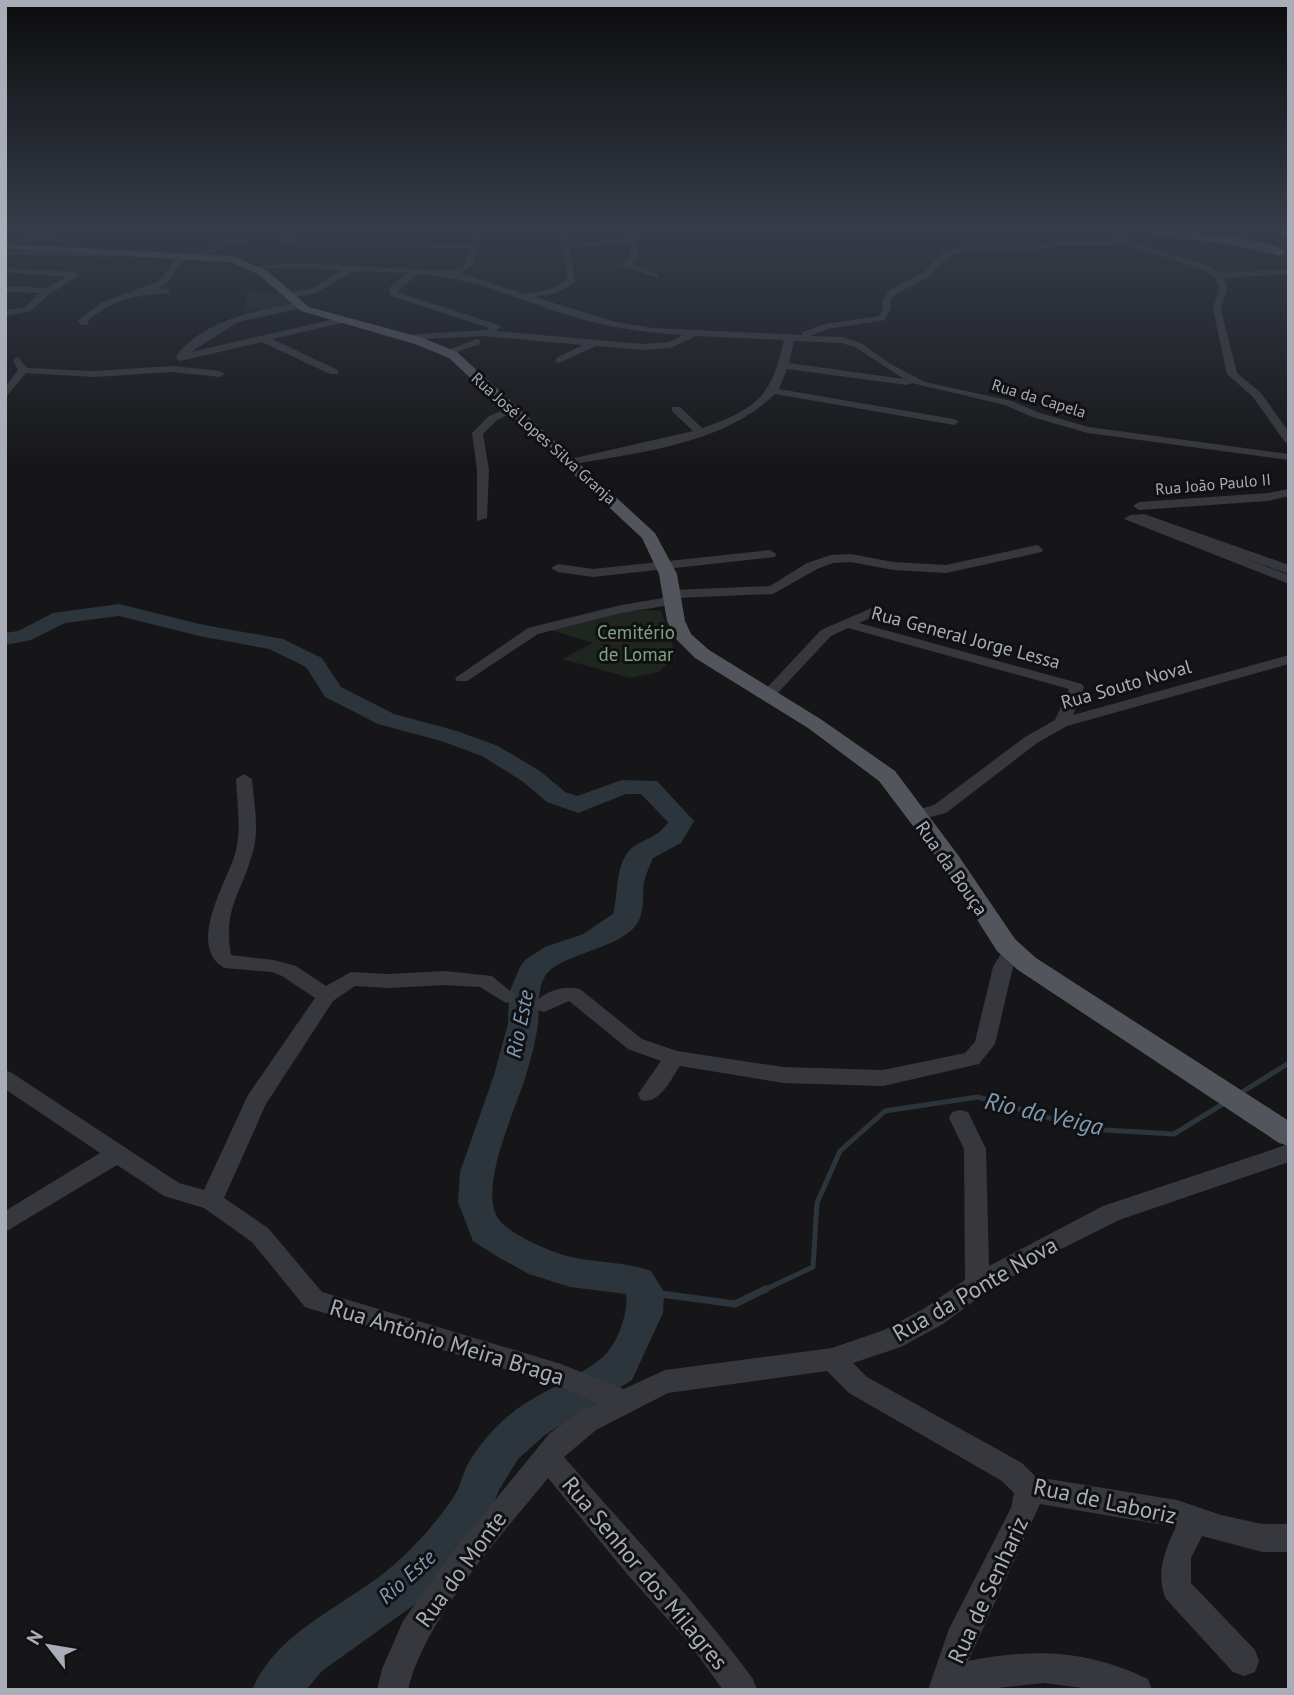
<svg xmlns="http://www.w3.org/2000/svg" width="1294" height="1695" font-family="'PT Sans',sans-serif">
  <style>
    .built { fill: #222225 }
    .green { fill: #1e261f }
    .lines { fill: none; stroke-linecap: round; stroke-linejoin: round }
    .stream-far2 { stroke: #2c353c; stroke-width: 2 }
    .stream-far1 { stroke: #2c353c; stroke-width: 5 }
    .stream { stroke: #2c353c; stroke-width: 7 }
    .river { fill: #2c353c; fill-rule: evenodd }
    .minor { fill: #37383d; fill-rule: evenodd }
    .major { fill: #53555c; fill-rule: evenodd }
    .highway { fill: #63666e; fill-rule: evenodd }
    .labels { text-anchor: middle; stroke-width: 6; stroke-linejoin: round; paint-order: stroke }
    .far-street-label { font-size: 16px; fill: #a8adb8; stroke: #111113 }
    .park-label { font-size: 19px; fill: #7fa381; stroke: #111113 }
    .street-label { font-size: 19px; fill: #a8adb8; stroke: #111113 }
    .water-label { font-size: 21px; font-style: italic; fill: #7f9bb3; stroke: #111113 }
    .near-street-label { font-size: 23px; fill: #a8adb8; stroke: #111113 }
    .near-water-label { font-size: 24px; font-style: italic; fill: #7f9bb3; stroke: #111113 }
  </style>
  <rect width="100%" height="100%" fill="#161618"/>
  <!-- built -->
  <polygon class="built" points="248,290 280,293 292,305 245,311 245,296"/>
  <!-- green -->
  <polygon class="green" points="661,610 676,655 659,672 630,678 562,659 593,643 547,629 620,611"/>
  <g class="lines">
    <!-- stream-far2 -->
    <polyline class="stream-far2" points="1276,232 1289,237"/>
    <!-- stream-far1 -->
    <g class="stream-far1">
      <polyline points="1239,1094 1289,1063"/>
      <polyline points="762,1291 813,1267 817,1203 840,1151 885,1111 978,1097 1087,1129 1174,1134 1226,1102"/>
    </g>
    <!-- stream -->
    <polyline class="stream" points="646,1292 735,1304 766,1289"/>
    <!-- river -->
    <path class="river" d="M 119,604 L 204,625 L 283,639 L 322,658 L 341,687 L 394,714 L 457,731 L 498,746 L 540,771 L 565,792 L 577,796 L 622,780 L 657,781 L 694,821 L 681,843 L 653,858 C 650,866 645,875 644,883 C 642,896 645,907 639,920 C 626,948 567,952 548,972 C 536,986 540,1007 538,1023 C 536,1040 531,1059 526,1075 C 517,1107 474,1194 501,1222 C 514,1236 550,1251 567,1256 C 595,1263 623,1261 651,1271 L 664,1292 L 663,1313 L 632,1380 L 545,1435 L 518,1459 L 499,1490 L 485,1524 L 450,1568 L 421,1600 L 322,1671 L 306,1690 L 252,1690 C 276,1632 343,1607 389,1569 C 412,1550 436,1523 453,1498 C 460,1488 462,1475 468,1464 C 480,1443 497,1424 517,1409 C 543,1390 578,1378 603,1357 C 617,1345 629,1312 626,1294 L 570,1287 L 529,1274 L 498,1257 L 473,1241 L 458,1202 L 460,1172 L 494,1075 L 508,1024 L 509,993 L 520,967 L 525,960 L 545,947 L 583,934 L 613,914 C 619,895 614,862 633,847 C 646,838 659,837 668,822 L 641,794 L 626,794 L 578,813 L 547,802 L 522,781 L 482,756 L 441,741 L 378,724 L 325,697 L 306,667 L 269,649 L 204,637 L 119,616 L 65,623 L 31,640 L 5,645 L 5,633 L 18,631 L 53,613 Z"/>
    <!-- minor -->
    <g class="minor">
      <polygon points="69,231 85,231 5,245 5,241"/>
      <path d="M 289,231 L 296,231 L 291,239 L 298,243 L 472,244 L 477,231 L 483,231 L 473,266 L 460,273 L 525,294 L 551,289 L 568,279 L 562,246 L 556,231 L 562,231 L 569,243 L 625,239 L 643,231 L 651,231 L 633,241 L 638,244 L 639,258 L 631,264 L 658,274 L 658,278 L 622,266 L 622,262 L 631,257 L 630,245 L 626,243 L 570,248 L 575,282 L 557,293 L 534,297 L 616,322 L 653,328 L 802,335 L 803,332 L 825,324 L 879,316 L 883,308 L 882,301 L 890,290 L 924,272 L 944,251 L 964,247 L 1032,247 L 1061,241 L 1121,241 L 1103,231 L 1120,231 L 1132,242 L 1210,266 L 1221,273 L 1289,269 L 1289,274 L 1224,278 L 1227,288 L 1221,309 L 1237,373 L 1261,393 L 1289,432 L 1289,443 L 1285,442 L 1253,397 L 1227,374 L 1213,309 L 1219,288 L 1215,277 L 1204,270 L 1126,245 L 1061,245 L 1032,251 L 964,251 L 950,255 L 930,276 L 896,294 L 890,301 L 891,308 L 885,320 L 827,329 L 810,336 L 842,337 L 861,343 L 889,363 L 925,382 L 1012,401 L 1040,413 L 1089,427 L 1289,454 L 1289,460 L 1088,433 L 1032,417 L 1005,405 L 912,383 L 907,385 L 787,369 L 779,389 L 954,419 L 959,422 L 954,425 L 775,394 C 723,445 638,452 570,465 L 566,464 L 566,460 L 693,431 L 672,411 L 672,407 L 680,407 L 702,428 C 758,408 771,397 784,340 L 696,336 L 671,348 L 642,350 L 596,346 L 559,363 L 556,362 L 556,358 L 583,345 L 483,336 L 405,340 L 402,339 L 402,335 L 486,330 L 489,328 L 391,296 L 389,288 L 407,273 L 354,271 L 316,293 L 288,298 L 285,293 L 311,289 L 343,270 L 295,267 L 252,269 L 248,267 L 295,263 L 450,271 L 465,265 L 471,248 L 297,247 L 282,240 ZM 417,274 C 471,277 511,297 561,313 C 602,326 641,333 683,335 L 669,342 L 642,344 L 496,331 L 501,327 L 499,325 L 397,292 ZM 794,341 L 841,343 L 855,347 L 904,379 L 789,363 Z"/>
      <polygon points="245,239 248,243 230,244 202,257 198,255 225,240"/>
      <polygon points="117,250 121,252 112,257 5,255 5,251 110,253"/>
      <path d="M 181,252 L 188,254 L 165,285 L 159,288 L 169,289 L 169,293 C 136,296 115,297 88,321 L 88,325 L 82,325 L 77,321 L 101,303 L 159,281 Z"/>
      <polygon points="5,268 75,272 79,275 47,296 31,311 5,316 5,310 25,307 40,293 5,292 5,286 47,288 66,277 5,272"/>
      <path d="M 299,303 L 302,304 L 302,308 L 238,322 L 191,352 L 339,318 L 344,321 L 342,323 L 272,339 L 338,370 L 338,374 L 330,374 L 262,342 L 180,361 L 175,358 C 200,321 258,309 299,303 Z"/>
      <polygon points="477,339 480,340 480,344 448,355 443,352"/>
      <polygon points="18,357 27,368 94,371 172,366 220,371 225,374 220,377 172,372 94,377 26,373 5,398 5,387 18,370 13,360"/>
      <polygon points="509,408 518,410 497,420 483,434 489,470 487,518 477,521 477,470 472,433 489,416"/>
      <polygon points="1289,489 1289,496 1268,501 1139,510 1133,506 1139,502 1268,493"/>
      <polygon points="1144,514 1289,565 1289,574 1243,558 1289,575 1289,584 1124,519 1130,515"/>
      <polygon points="1037,545 1043,549 1042,552 946,573 893,570 851,562 833,563 817,569 773,594 676,598 679,601 677,604 621,613 538,634 467,681 457,681 455,678 528,628 621,605 669,597 664,594 671,590 770,586 807,563 831,555 851,554 893,562 946,565"/>
      <polygon points="770,550 776,554 775,557 593,577 558,572 551,568 558,564 593,569"/>
      <polygon points="874,607 881,611 879,614 859,623 1082,684 1084,687 1073,715 1289,655 1289,664 1067,726 1037,743 946,813 915,821 907,816 909,812 934,805 1025,737 1055,720 1069,689 848,628 831,636 773,698 763,698 760,695 763,692 821,630"/>
      <path d="M 244,774 L 252,779 C 254,804 260,831 252,855 C 240,896 223,909 231,955 L 274,960 L 296,966 L 326,986 L 351,972 L 388,974 L 445,971 L 492,976 L 516,996 L 513,1001 L 506,1003 L 480,987 L 445,985 L 388,988 L 355,986 L 333,1001 L 266,1104 L 224,1198 L 268,1228 L 322,1292 L 561,1364 L 624,1389 L 665,1370 L 832,1348 L 884,1330 L 925,1308 L 965,1280 L 964,1149 L 949,1118 L 952,1112 L 960,1110 L 968,1112 L 986,1149 L 989,1266 L 1103,1206 L 1289,1144 L 1289,1162 L 1119,1220 L 1043,1258 L 986,1292 L 943,1324 L 901,1347 L 853,1363 L 867,1377 L 1022,1463 L 1036,1477 L 1177,1500 L 1221,1515 L 1262,1524 L 1289,1524 L 1289,1552 L 1262,1552 L 1202,1536 L 1191,1558 L 1191,1583 L 1255,1650 L 1259,1661 L 1255,1672 L 1244,1676 L 1233,1672 L 1166,1599 C 1155,1574 1165,1550 1176,1527 L 1040,1504 L 968,1661 C 1035,1648 1086,1650 1148,1679 L 1152,1690 L 1098,1690 L 1044,1683 L 978,1690 L 928,1690 L 949,1629 L 1011,1508 L 1014,1493 L 1002,1481 L 849,1393 L 827,1371 L 668,1393 L 596,1430 L 564,1457 C 628,1531 696,1601 753,1679 L 757,1690 L 723,1690 L 689,1643 L 627,1574 L 548,1478 C 502,1535 424,1619 408,1690 L 377,1690 L 382,1669 L 403,1621 L 451,1554 L 549,1434 L 578,1412 L 597,1403 L 558,1386 L 305,1307 L 252,1242 L 204,1208 L 164,1196 L 117,1165 L 5,1232 L 5,1211 L 100,1153 L 5,1089 L 5,1070 L 12,1073 L 179,1183 L 204,1190 L 248,1095 L 315,998 L 282,976 L 272,972 L 224,968 C 186,945 227,882 235,854 C 242,830 237,804 236,779 Z"/>
      <path d="M 1012,945 L 1019,947 L 1022,951 L 1013,967 L 995,1044 L 979,1064 L 883,1086 L 783,1083 L 680,1066 C 670,1080 660,1105 641,1100 L 638,1094 L 661,1061 L 628,1049 L 569,1001 L 544,1012 L 537,1010 L 534,1005 C 543,991 564,985 580,989 L 642,1039 L 677,1051 L 783,1067 L 883,1070 L 965,1053 L 975,1042 L 993,967 L 1005,947 Z"/>
    </g>
    <!-- major -->
    <polygon class="major" points="9,244 232,256 266,270 309,307 423,338 457,352 655,533 677,574 685,621 691,634 709,650 822,720 895,771 958,855 1015,939 1036,958 1289,1121 1289,1146 1279,1143 1018,970 997,951 941,863 879,781 808,728 695,658 677,640 667,621 659,574 642,538 449,358 415,344 301,311 258,274 230,262 5,249 5,245"/>
    <!-- highway -->
    <g class="highway">
      <path d="M 1146,231 C 1174,231 1265,236 1286,252 L 1280,256 L 1239,246 L 1151,234 Z"/>
      <polygon points="1277,231 1289,231 1289,234 1283,234"/>
    </g>
  </g>
  <!-- sky -->
  <linearGradient id="sky" x2="0" y2="1"><stop stop-color="#0c0c0d"/><stop offset="0.49" stop-color="#363c48"/><stop offset="1" stop-color="#363c48" stop-opacity="0"/></linearGradient>
  <rect width="1294" height="468" fill="url(#sky)"/>
  <g class="labels">
    <!-- far-street labels -->
    <g class="far-street-label">
      <text transform="translate(1039 398) rotate(17)" y="6">Rua da Capela</text>
      <text transform="translate(544 438) rotate(42)" y="6">Rua José Lopes Silva Granja</text>
      <text transform="translate(1213 484) rotate(-5)" y="6">Rua João Paulo II</text>
    </g>
    <!-- park labels -->
    <g class="park-label">
      <text x="636" y="639">Cemitério<tspan x="636" dy="22">de Lomar</tspan></text>
    </g>
    <!-- street labels -->
    <g class="street-label">
      <text transform="translate(966 637) rotate(15)" y="7">Rua General Jorge Lessa</text>
      <text transform="translate(1126 684) rotate(-16)" y="7">Rua Souto Noval</text>
      <text transform="translate(952 868) rotate(55)" y="7">Rua da Bouça</text>
    </g>
    <!-- water labels -->
    <g class="water-label">
      <text transform="translate(520 1024) rotate(-79)" y="7">Rio Este</text>
      <text transform="translate(407 1577) rotate(-42)" y="7">Rio Este</text>
    </g>
    <!-- near-street labels -->
    <g class="near-street-label">
      <text transform="translate(975 1289) rotate(-30)" y="8">Rua da Ponte Nova</text>
      <text transform="translate(447 1342) rotate(17)" y="8">Rua António Meira Braga</text>
      <text transform="translate(1105 1501) rotate(12)" y="8">Rua de Laboriz</text>
      <text transform="translate(461 1569) rotate(-54)" y="8">Rua do Monte</text>
      <text transform="translate(645 1573) rotate(50)" y="8">Rua Senhor dos Milagres</text>
      <text transform="translate(988 1590) rotate(-65)" y="8">Rua de Senhariz</text>
    </g>
    <!-- near-water labels -->
    <g class="near-water-label">
      <text transform="translate(1044 1114) rotate(13)" y="8">Rio da Veiga</text>
    </g>
  </g>
  <!-- border -->
  <rect width="1294" height="1695" fill="none" stroke="#a8adb8" stroke-width="14"/>
  <!-- north arrow -->
  <g transform="translate(49 1646) rotate(301)" stroke="#111113" stroke-width="5" paint-order="stroke">
  <path d="M0-5L12 26L0 18L-12 26Z" fill="#a8adb8"/>
  <text y="-10" font-size="19" font-weight="bold" text-anchor="middle" fill="#a8adb8">N</text>
  </g>
</svg>
